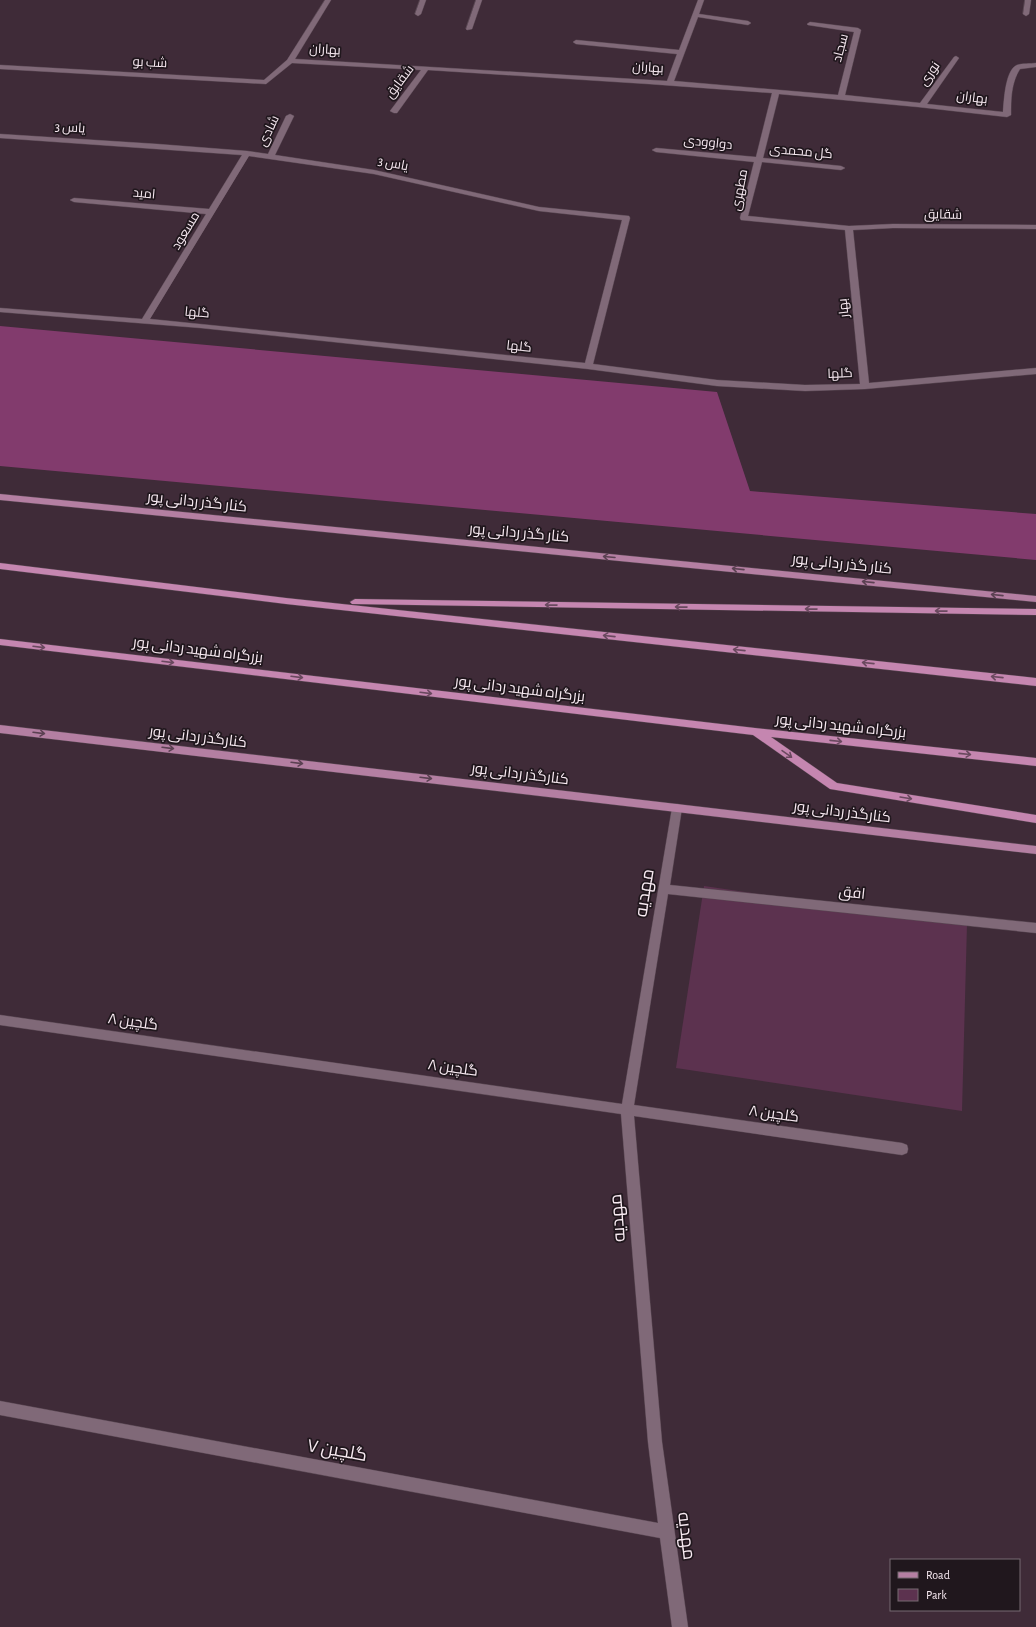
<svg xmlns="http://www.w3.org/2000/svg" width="1036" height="1627" font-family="'Alegreya Sans',Cairo,sans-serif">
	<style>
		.green { fill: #5c324f }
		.forest { fill: #823b6d }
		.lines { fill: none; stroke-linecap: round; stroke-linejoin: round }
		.minor-casing { stroke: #584752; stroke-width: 1 }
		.primary-casing { stroke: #584752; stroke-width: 1 }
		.trunk-casing { stroke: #584752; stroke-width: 1 }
		.minor { fill: #806978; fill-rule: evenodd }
		.primary { fill: #b47fa2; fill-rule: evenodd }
		.trunk { fill: #c586b0; fill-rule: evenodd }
		.oneway { stroke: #5b4152 }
		.oneway2 { stroke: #6a495f }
		.labels { text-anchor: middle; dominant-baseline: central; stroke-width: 3.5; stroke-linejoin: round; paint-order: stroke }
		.far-street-label { font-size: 13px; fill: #f8eaf2; stroke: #20171d }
		.street-label { font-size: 15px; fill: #f8eaf2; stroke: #20171d }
		.near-street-label { font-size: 18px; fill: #f8eaf2; stroke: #20171d }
	</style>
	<rect width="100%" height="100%" fill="#3f2b38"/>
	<path class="green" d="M704,886L967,924L962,1111L676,1068Z"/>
	<path class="forest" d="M0,326L717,392L750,491L1036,514V560L0,466Z"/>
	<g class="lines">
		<defs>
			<path id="minor" d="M325,0H331L295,59L667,81L677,54L576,44L573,42L576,40L679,50L698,0H704L699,14L748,21L751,23L748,25L698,17L674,81L838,95L854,32L808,25L807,24L810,22L858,28L861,30L845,95L920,103L954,57L956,56L959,58L927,104L1003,112C1004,101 1005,70 1017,65C1022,63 1030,64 1036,63V67L1020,69C1011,83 1011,99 1011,115L1007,117L918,107L779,94L763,158L841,166L845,168L841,170L762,162L748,216L849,226L893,224L1036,225V229L893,228L853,230L869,383L1036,368V374L865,389L805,391L717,386L588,369L201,328L0,312V308L142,319L206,214L74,202L70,200L74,198L209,209L242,155L0,138V134L157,144L247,151L268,154L286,116L290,114L294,116L275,155L374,170L539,207L629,216L630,218L593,364L717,380L805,385L860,384L845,230L741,220L740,218L754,162L656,152L652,150L656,148L756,157L772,93L649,84L428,70L397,113H394L390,111L421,70L292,63L266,84L0,69V65L264,80L287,60ZM249,156L374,174L539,211L622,220L585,363L150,319Z
				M420,0H426L421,14L418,16L415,14Z
				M476,0H482L472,29L467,30L466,29Z
				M1025,0H1031L1029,14L1026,16L1023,14Z
				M677,804L681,805L682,808L670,885L1036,923V933L668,894L634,1105L902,1143L907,1145L908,1149L907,1153L902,1155L634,1116L662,1442L688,1627H672L660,1538L0,1415V1401L658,1523L648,1442L621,1114L0,1025V1015L622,1104L672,808L673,805Z"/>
			<path id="primary" d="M0,494L1036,596V602L0,500Z
				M0,725L1036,846V854L0,733Z"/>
			<path id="trunk" d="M0,563L286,598L1036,678V686L286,604L0,569Z
				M355,599L1036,609V615L352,604L350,602Z
				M0,639L755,728L1036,758V766L771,737L837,783L1036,815V823L830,789L753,735L0,645Z"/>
		</defs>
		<use href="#minor" class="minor-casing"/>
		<use href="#primary" class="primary-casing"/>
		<use href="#trunk" class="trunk-casing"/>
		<use href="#minor" class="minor"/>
		<use href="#primary" class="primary"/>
		<use href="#trunk" class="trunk"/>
	</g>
	<defs><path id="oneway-shaft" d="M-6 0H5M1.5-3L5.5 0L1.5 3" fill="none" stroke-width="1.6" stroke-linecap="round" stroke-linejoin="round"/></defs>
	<g class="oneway">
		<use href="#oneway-shaft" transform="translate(609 557) rotate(-175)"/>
		<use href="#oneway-shaft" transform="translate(738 569) rotate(-174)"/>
		<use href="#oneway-shaft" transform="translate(868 582) rotate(-174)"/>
		<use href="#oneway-shaft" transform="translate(997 595) rotate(-174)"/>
		<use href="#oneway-shaft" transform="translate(39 733) rotate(7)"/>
		<use href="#oneway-shaft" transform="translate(168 748) rotate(7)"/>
		<use href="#oneway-shaft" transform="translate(297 763) rotate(7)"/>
		<use href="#oneway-shaft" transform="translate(426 778) rotate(7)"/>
	</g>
	<g class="oneway2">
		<use href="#oneway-shaft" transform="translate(551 605) rotate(-179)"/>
		<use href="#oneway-shaft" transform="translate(681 607) rotate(-179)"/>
		<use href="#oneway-shaft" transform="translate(811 609) rotate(-179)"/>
		<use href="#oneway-shaft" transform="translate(941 611) rotate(-179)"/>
		<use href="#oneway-shaft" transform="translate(609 636) rotate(-174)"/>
		<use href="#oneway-shaft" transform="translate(39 647) rotate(7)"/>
		<use href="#oneway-shaft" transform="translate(739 650) rotate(-174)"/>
		<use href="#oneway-shaft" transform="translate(168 662) rotate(7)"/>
		<use href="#oneway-shaft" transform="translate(868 663) rotate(-174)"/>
		<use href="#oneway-shaft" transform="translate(297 677) rotate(7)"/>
		<use href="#oneway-shaft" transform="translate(997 677) rotate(-174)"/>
		<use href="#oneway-shaft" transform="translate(426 693) rotate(7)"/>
		<use href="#oneway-shaft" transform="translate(836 741) rotate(6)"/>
		<use href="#oneway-shaft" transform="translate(787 754) rotate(35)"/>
		<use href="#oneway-shaft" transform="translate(965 754) rotate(6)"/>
		<use href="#oneway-shaft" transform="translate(906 798) rotate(9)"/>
	</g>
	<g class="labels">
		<g class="far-street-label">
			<text transform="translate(841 48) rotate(-75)">سجاد</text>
			<text transform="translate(325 50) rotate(3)">بهاران</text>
			<text transform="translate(150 63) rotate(3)">شب بو</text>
			<text transform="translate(648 68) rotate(3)">بهاران</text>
			<text transform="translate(930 74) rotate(-55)">نوری</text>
			<text transform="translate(400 82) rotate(-53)">شقایق</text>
			<text transform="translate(972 98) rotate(7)">بهاران</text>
			<text transform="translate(70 128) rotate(4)">یاس 3</text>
			<text transform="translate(269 131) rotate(-64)">شادی</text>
			<text transform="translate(708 143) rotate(6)">دواوودی</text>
			<text transform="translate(801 152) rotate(5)">گل محمدی</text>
			<text transform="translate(393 164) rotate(11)">یاس 3</text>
			<text transform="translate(740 190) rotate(-79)">مطهری</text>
			<text transform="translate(144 194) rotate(5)">امید</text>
			<text transform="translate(943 215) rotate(1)">شقایق</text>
			<text transform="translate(186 231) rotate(-59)">مسعود</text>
			<text transform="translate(844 308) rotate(-96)">بهار</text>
			<text transform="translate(197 313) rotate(5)">گلها</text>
			<text transform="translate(519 347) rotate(6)">گلها</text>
			<text transform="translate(840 374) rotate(-2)">گلها</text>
		</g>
		<g class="street-label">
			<text transform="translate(197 502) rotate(6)">کنار گذر ردانی پور</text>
			<text transform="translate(519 533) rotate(5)">کنار گذر ردانی پور</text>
			<text transform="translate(842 564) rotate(6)">کنار گذر ردانی پور</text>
			<text transform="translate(198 650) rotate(7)">بزرگراه شهید ردانی پور</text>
			<text transform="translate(520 689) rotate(7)">بزرگراه شهید ردانی پور</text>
			<text transform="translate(841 726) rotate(6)">بزرگراه شهید ردانی پور</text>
			<text transform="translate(198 737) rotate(7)">کنارگذر ردانی پور</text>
			<text transform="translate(520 774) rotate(7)">کنارگذر ردانی پور</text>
			<text transform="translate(842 812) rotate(7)">کنارگذر ردانی پور</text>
			<text transform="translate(852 893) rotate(6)">افق</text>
			<text transform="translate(133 1022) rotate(8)">گلچین ۸</text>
			<text transform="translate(453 1068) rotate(8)">گلچین ۸</text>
			<text transform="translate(774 1114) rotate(8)">گلچین ۸</text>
		</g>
		<g class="near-street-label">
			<text transform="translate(645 893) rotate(-81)">مهدیه</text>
			<text transform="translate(618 1218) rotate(-95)">مهدیه</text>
			<text transform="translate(337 1451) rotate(10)">گلچین ۷</text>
			<text transform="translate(686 1536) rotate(83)">مهدیه</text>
		</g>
	</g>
	<rect x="890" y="1559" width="130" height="52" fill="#20171d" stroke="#766b72"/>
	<rect x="898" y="1572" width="20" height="6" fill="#b47fa2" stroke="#766b72"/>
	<text x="926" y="1579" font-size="12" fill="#f8eaf2">Road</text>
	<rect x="898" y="1589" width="20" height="12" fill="#5c324f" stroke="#766b72"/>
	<text x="926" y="1599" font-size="12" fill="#f8eaf2">Park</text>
</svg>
